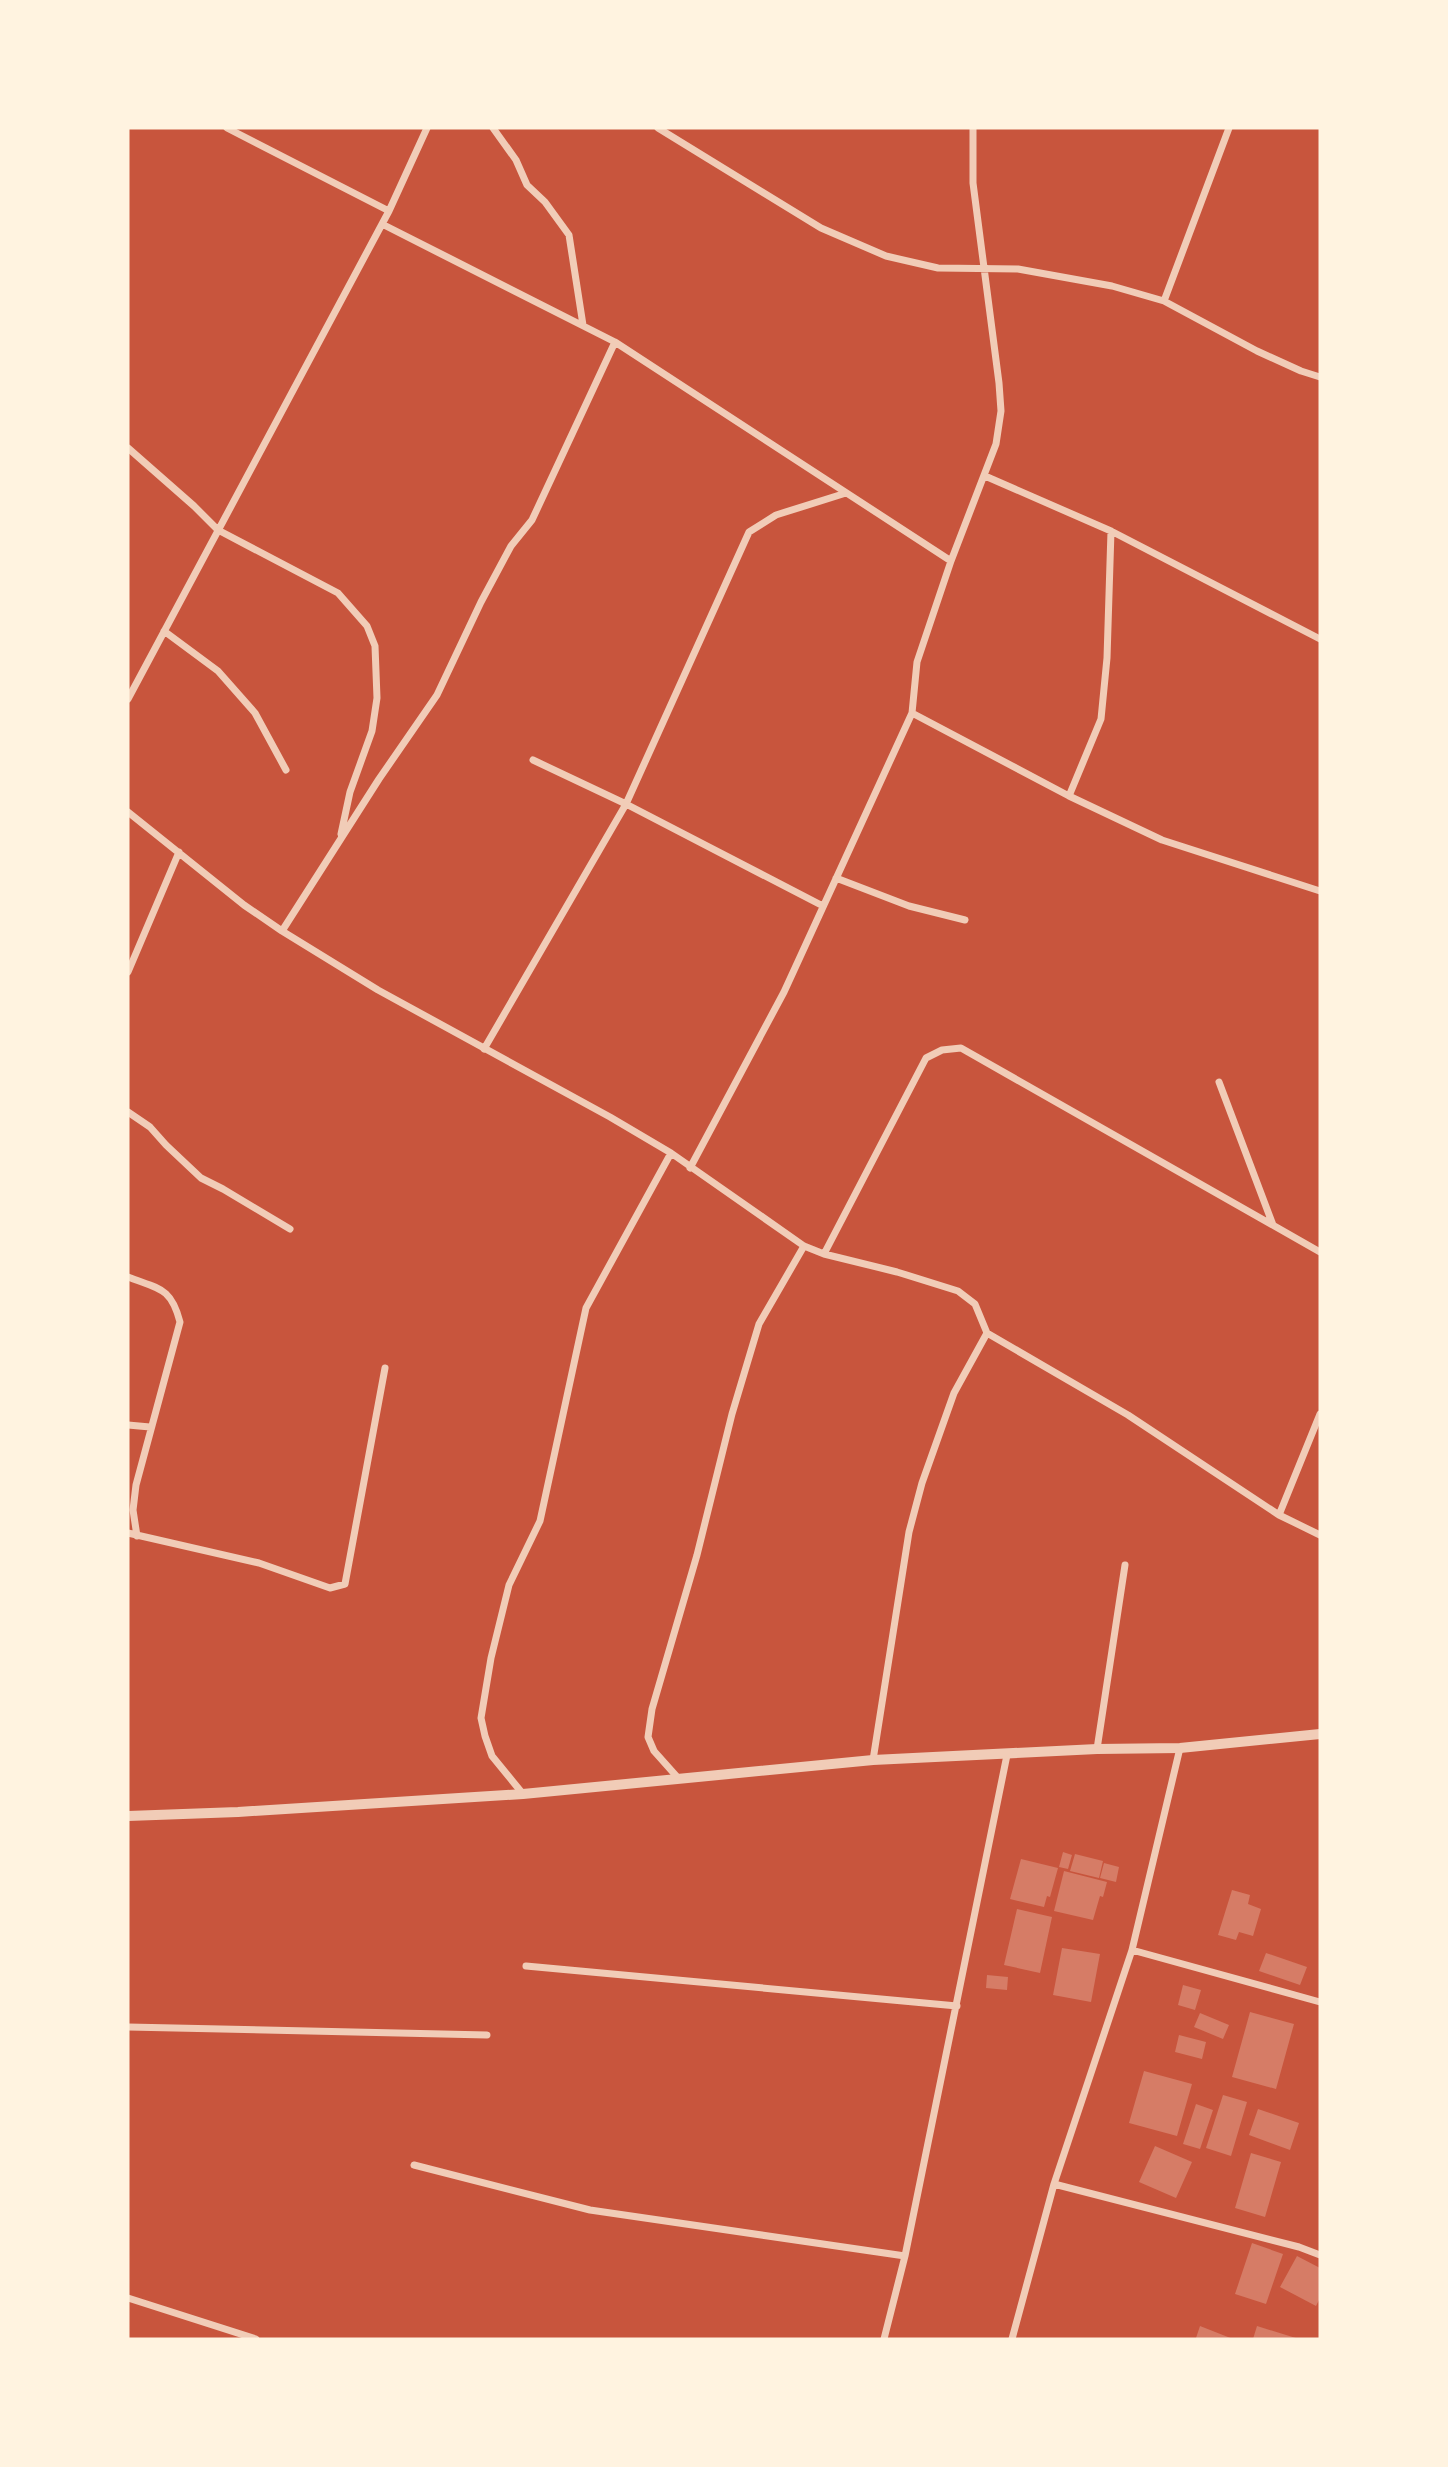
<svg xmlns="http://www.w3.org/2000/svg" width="1448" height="2467" font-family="Quicksand,sans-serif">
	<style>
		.building { fill: #d67c66 }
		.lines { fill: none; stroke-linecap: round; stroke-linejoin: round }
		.minor { stroke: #f1ccb7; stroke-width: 7 }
		.tertiary { stroke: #f1ccb7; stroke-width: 10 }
	</style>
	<rect width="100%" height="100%" fill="#c8553d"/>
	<path class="building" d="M1063,1852L1072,1855L1068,1869L1059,1867Z
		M1075,1854L1103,1861L1099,1878L1070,1871Z
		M1021,1859L1058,1868L1050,1897L1047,1896L1044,1907L1010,1899Z
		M1104,1863L1119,1867L1116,1882L1100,1878Z
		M1064,1871L1107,1882L1103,1897L1100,1896L1093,1920L1054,1911Z
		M1232,1890L1250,1895L1248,1904L1261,1909L1253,1936L1239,1932L1236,1940L1218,1935Z
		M1017,1909L1052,1917L1040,1973L1004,1965Z
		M1062,1948L1100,1954L1091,2002L1053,1995Z
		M1266,1953L1307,1967L1300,1985L1259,1971Z
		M987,1975L1008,1977L1007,1990L986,1988Z
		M1183,1985L1201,1990L1195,2010L1178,2005Z
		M1250,2012L1294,2024L1276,2089L1232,2077Z
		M1200,2013L1229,2025L1223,2039L1194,2027Z
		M1179,2035L1206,2042L1202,2059L1175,2052Z
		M1144,2071L1192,2084L1177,2136L1129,2123Z
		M1223,2095L1247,2102L1231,2156L1206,2148Z
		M1196,2104L1213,2110L1200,2149L1183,2144Z
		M1258,2109L1299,2123L1290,2150L1249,2135Z
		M1155,2146L1192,2162L1176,2198L1139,2182Z
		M1251,2153L1281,2162L1265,2217L1235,2208Z
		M1252,2243L1283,2254L1266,2304L1235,2294Z
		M1297,2256L1320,2268V2298L1316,2306L1280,2287Z
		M1200,2326L1233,2339L1196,2338Z
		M1257,2326L1299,2339H1253Z"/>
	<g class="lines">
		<path class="minor" d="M227,128L389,211
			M493,128L516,160L527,185L545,202L569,235L583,325
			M658,128L821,228L886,256L938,268L1018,269L1112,286L1164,301L1257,351L1301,371L1320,377
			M382,224L615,342L951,561
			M1164,301L1229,128
			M128,448L194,506L218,530L338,593L367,626L375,646L377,698L372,731L350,792L341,834
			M985,476L1111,531L1320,639
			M164,631L218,671L255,713L286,770
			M128,699L389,211L427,128
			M912,713L1069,796L1162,840L1320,891
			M533,760L626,804L823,906
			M1069,796L1101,719L1107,658L1111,531
			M128,812L244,905L282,931L378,990L610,1117L671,1153L804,1246L824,1254L897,1272L958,1291L975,1304L987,1333L1128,1415L1279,1515L1320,1535
			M836,878L909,906L965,920
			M282,931L379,779L437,695L481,602L511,546L532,520L615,342
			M128,972L179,852
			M484,1049L626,804L749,532L776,515L846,493
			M1219,1082L1273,1225
			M128,1112L150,1127L166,1145L201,1178L223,1189L290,1229
			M690,1168L784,992L912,713L917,662L951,561L996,444L1001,411L999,383L973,183V128
			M824,1254L926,1058L942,1050L961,1048L1320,1252
			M128,1277C159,1289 171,1287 180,1322L136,1485L133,1510L137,1536
			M128,1425L150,1427
			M1279,1515L1320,1414
			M128,1533L259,1563L330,1588L345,1584L385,1368
			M1097,1749L1125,1565
			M873,1760L909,1532L922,1483L954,1393L987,1333
			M679,1779L654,1751L648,1737L652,1709L697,1555L732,1414L759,1324L804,1246
			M523,1794L492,1756L485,1736L481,1718L491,1658L509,1585L540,1521L586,1308L671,1153
			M1132,1950L1320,2002
			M526,1966L957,2006
			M128,2027L487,2035
			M414,2165L590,2210L905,2256
			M1054,2184L1299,2247L1320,2255
			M128,2298L256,2339
			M884,2339L905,2256L1007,1755
			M1012,2339L1054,2184L1132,1950L1180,1748"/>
		<path class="tertiary" d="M128,1816L238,1812L523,1794L873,1760L1097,1749L1180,1748L1320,1734"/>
	</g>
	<rect width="1448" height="2467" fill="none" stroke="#fff3e0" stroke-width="259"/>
</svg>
